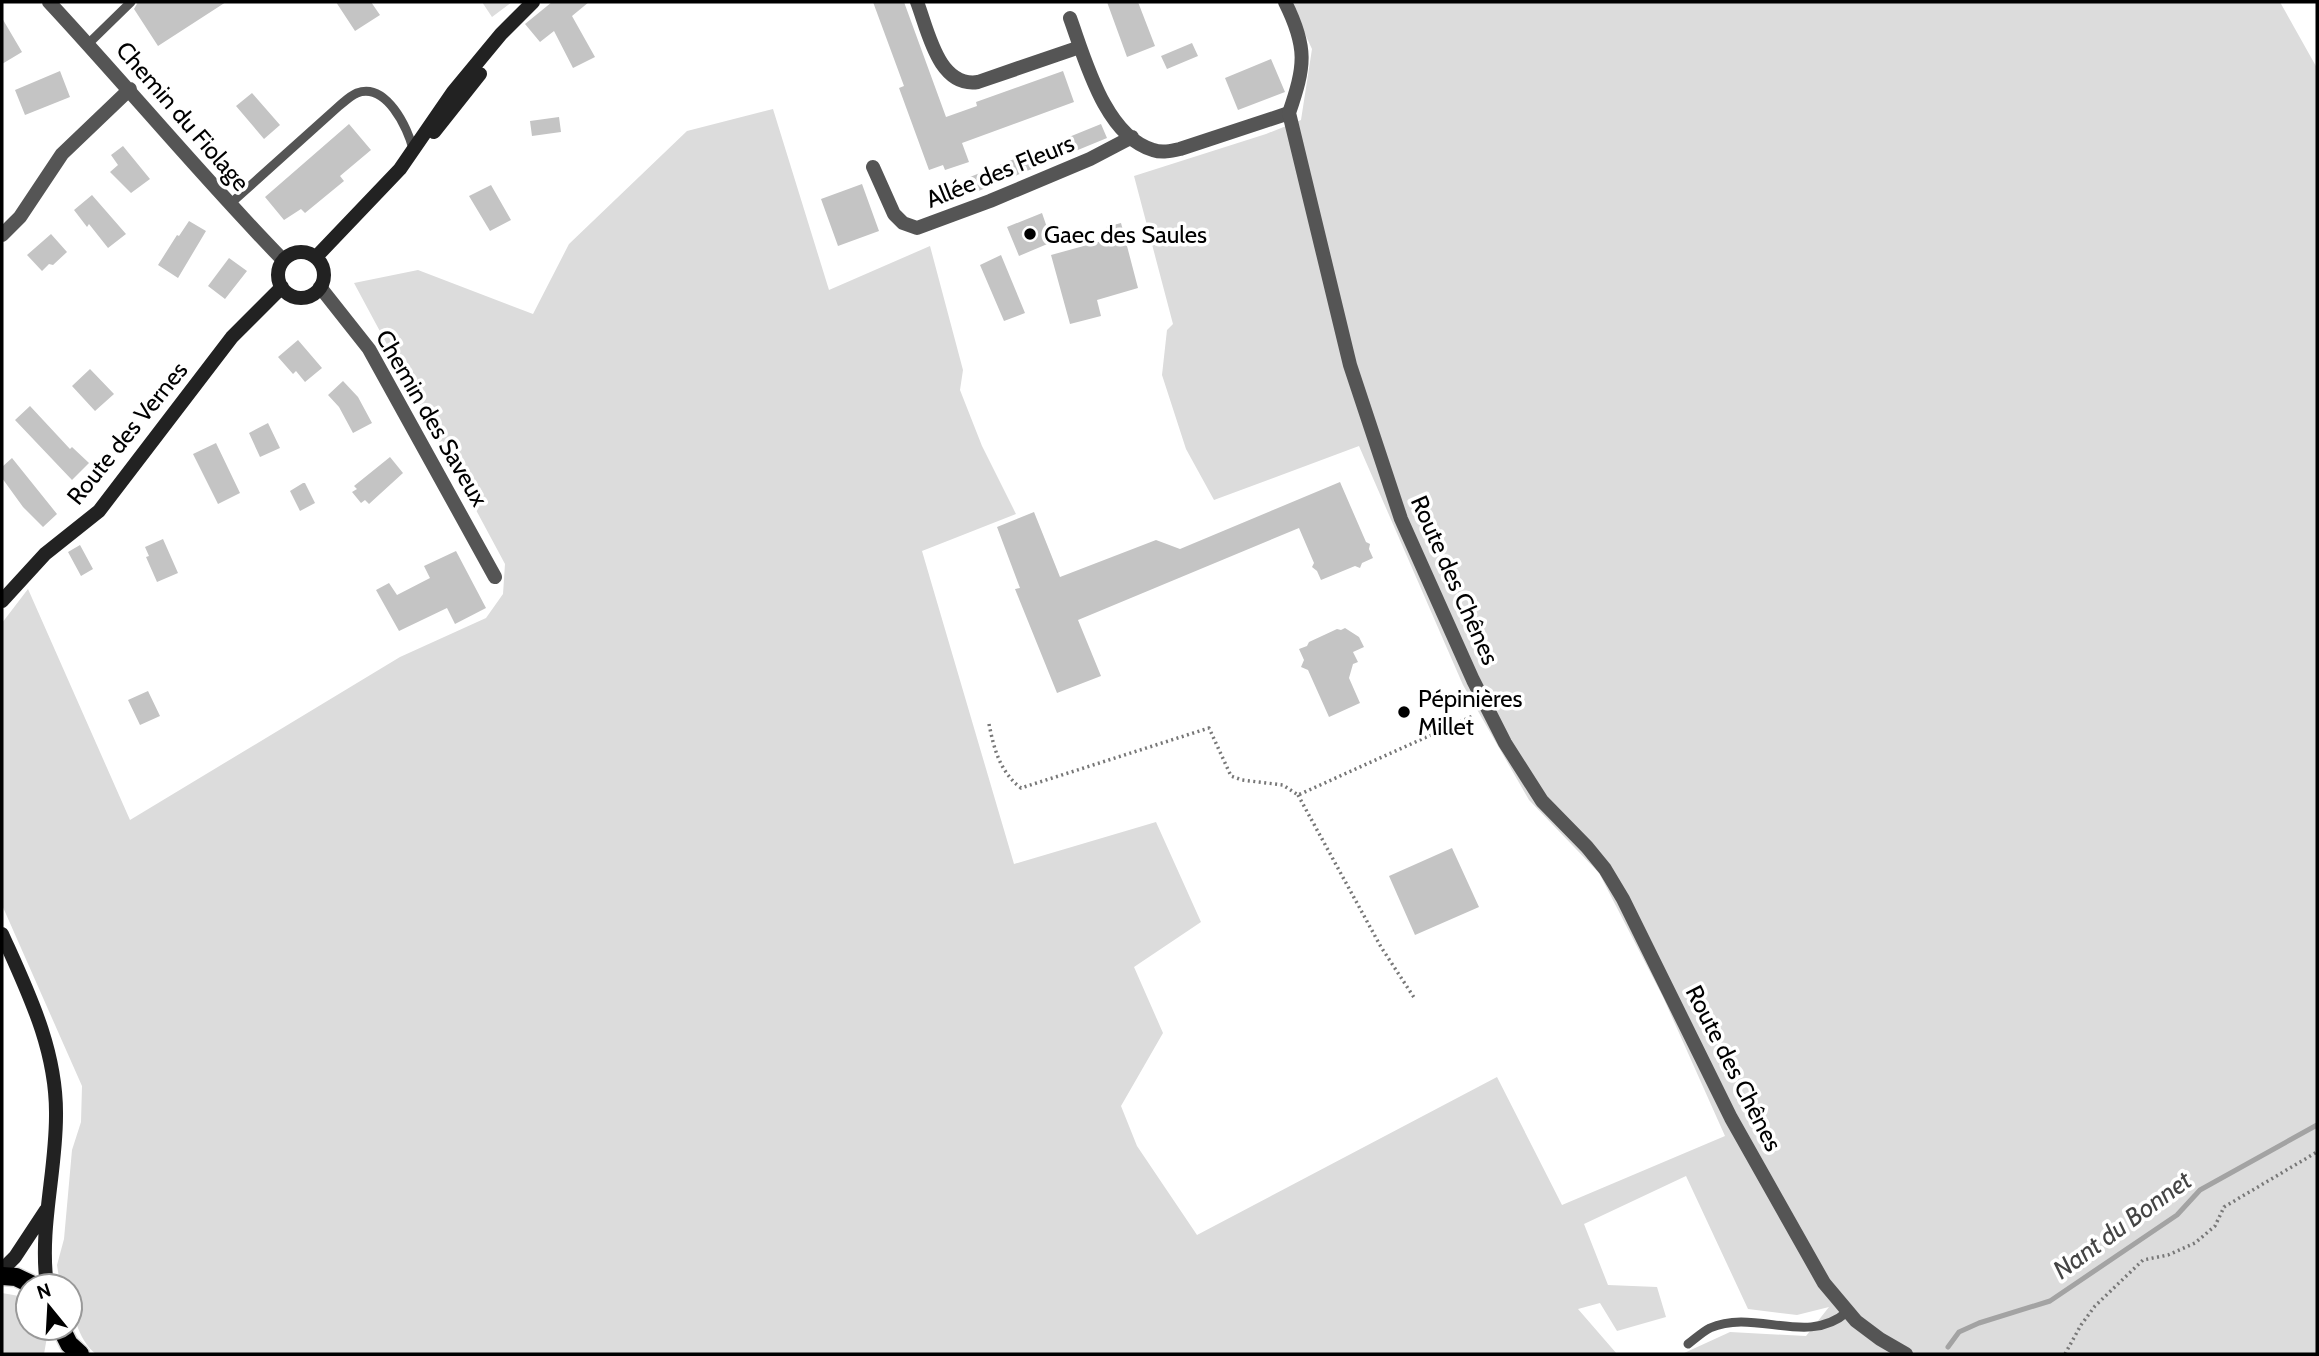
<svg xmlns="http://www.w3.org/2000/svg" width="2319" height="1356" font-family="Cabin,sans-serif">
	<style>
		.green { fill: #dcdcdc }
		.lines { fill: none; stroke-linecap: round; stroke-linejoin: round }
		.stream { stroke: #a3a3a3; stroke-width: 5 }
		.building { fill: #c4c4c4 }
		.primary-casing { stroke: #dbdbdb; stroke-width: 21 }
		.path { stroke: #777; stroke-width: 3.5; stroke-dasharray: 2 3.5; stroke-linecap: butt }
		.service { stroke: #555; stroke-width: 9 }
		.minor { stroke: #555; stroke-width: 14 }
		.tertiary { stroke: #555; stroke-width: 14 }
		.secondary { stroke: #222; stroke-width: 14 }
		.primary { stroke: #000; stroke-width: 18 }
		.poi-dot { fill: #000; stroke: #fff; stroke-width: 2.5 }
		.labels { text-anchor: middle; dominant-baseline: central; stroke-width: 7; stroke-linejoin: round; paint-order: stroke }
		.street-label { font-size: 24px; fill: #000; stroke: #fff }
		.poi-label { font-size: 24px; fill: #000; stroke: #fff; text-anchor: start }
		.water-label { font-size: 26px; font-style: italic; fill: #444; stroke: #fff }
	</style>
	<rect width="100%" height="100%" fill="#fff"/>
	<path class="green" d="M482,2H512L492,17Z
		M1290,2H2280L2317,68V1354H1682L1730,1332L1806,1336L1829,1307L1797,1315L1748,1309L1686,1176L1584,1224L1608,1285L1657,1287L1666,1317L1617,1331L1600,1303L1578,1309L1617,1354H96C78,1341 70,1307 70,1286L60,1284L57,1265L64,1239L72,1150L81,1122L82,1086L2,905V623L28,589L130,820L400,657L486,618L503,594L505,564L354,283L418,270L533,314L569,244L687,131L773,109L829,290L930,246L963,370L960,390L982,446L1016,514L922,551L1014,864L1156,822L1201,922L1134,967L1163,1033L1121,1106L1137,1146L1197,1235L1497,1077L1562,1205L1725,1136L1663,997L1599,873L1529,800L1463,685L1359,446L1214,500L1186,449L1162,375L1167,330L1173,324L1134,176L1266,134L1301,120L1312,49Z
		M2,1293L19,1296L28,1302V1328H45L47,1337L44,1354H2Z"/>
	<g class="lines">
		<path class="stream" d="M1948,1347L1959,1332L1979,1323L2050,1301L2177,1215L2200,1190L2317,1125"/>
	</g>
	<path class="building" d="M138,2H226L158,46L134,9Z
		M336,2H371L380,15L355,31Z
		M552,2H589L572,16L595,57L573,68L554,31L540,42L525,24Z
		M873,2H904L946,117L977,106L976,102L1063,71L1074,102L962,143L969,162L945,170L943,165L929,170L899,88L904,86Z
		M1107,2H1138L1155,46L1127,57Z
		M2,18L22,52L2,64Z
		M1192,43L1198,56L1167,69L1161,56Z
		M1271,59L1285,92L1238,110L1225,78Z
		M60,71L70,97L25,115L15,90Z
		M252,93L280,125L264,139L236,106Z
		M559,117L561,132L532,136L530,121Z
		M349,124L371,150L340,176L344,181L316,204L305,213L301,209L284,220L265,197Z
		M1101,124L1107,138L976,192L970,177Z
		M123,146L150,179L131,193L110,172L118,165L111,155Z
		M862,184L879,231L838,246L821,199Z
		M491,185L511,220L490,231L469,196Z
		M92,195L126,234L108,248L89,224L87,227L74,210Z
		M1042,213L1052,242L1019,256L1007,227Z
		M189,221L206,231L178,278L158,265L177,235L179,236Z
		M1121,223L1138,288L1097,300L1101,316L1070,324L1051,255L1109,239L1106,227Z
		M51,234L67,252L53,265L49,264L42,271L27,255Z
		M1001,255L1025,313L1004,321L980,265Z
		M229,258L247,271L225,299L208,286Z
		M298,340L322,368L305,382L296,371L293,374L278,357Z
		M90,369L114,394L95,411L72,386Z
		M343,381L358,397L372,423L353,433L339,407L328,395Z
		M30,406L70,449L72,447L89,463L72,480L15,420Z
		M268,423L280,448L260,457L249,433Z
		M216,443L240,493L218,504L193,454Z
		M390,457L403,473L369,504L365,500L361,503L352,492L357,489L354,486Z
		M12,458L57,514L43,527L23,507L2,478V467Z
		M1340,482L1366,542L1370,544L1369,549L1373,558L1362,563L1360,568L1355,566L1321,580L1317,571L1312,567L1314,563L1299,528L1078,620L1101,676L1057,693L1015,589L1020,588L997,527L1034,512L1060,577L1156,540L1180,549Z
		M303,483H305L315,503L300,511L290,491Z
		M163,539L178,573L157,582L146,557L149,556L145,547Z
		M80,545L93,569L81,576L68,552Z
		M456,551L486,608L455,624L447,608L399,631L376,590L389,583L397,595L430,578L424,566Z
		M1345,628L1359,637L1364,647L1353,652L1358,662L1353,664L1349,678L1360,703L1329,717L1308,670L1301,667L1304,660L1299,649L1307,646L1309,642L1337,629L1341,630Z
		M148,691L160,716L140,725L128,700Z
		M1452,848L1479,907L1415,935L1389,876Z"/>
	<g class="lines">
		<defs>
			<path id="primary" d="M2,1276L16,1277L35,1286
				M62,1330L69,1344L80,1354"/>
		</defs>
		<use href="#primary" class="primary-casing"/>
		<path class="path" d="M989,724C994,749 1000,772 1021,788L1209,728L1231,776L1242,780L1283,785L1298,795L1473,716
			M1298,795L1381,947L1415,999
			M2065,1354L2081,1325L2095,1306L2143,1260L2168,1255L2195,1243L2215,1226L2224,1207L2317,1152"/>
		<path class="service" d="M88,44L131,2
			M230,204L339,106C344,102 350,96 357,93C386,82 408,128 413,149
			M1688,1344C1695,1339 1702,1332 1710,1328C1755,1308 1807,1347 1847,1312"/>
		<path class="minor" d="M49,2C128,87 202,177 283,260
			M917,2C928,30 938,88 978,82L1080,47
			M1070,18C1085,59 1105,136 1153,150C1162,153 1171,151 1180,149L1289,113
			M873,167L894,214L903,223L917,228L990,201L1090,159L1132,137
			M2,235L20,217L62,154L130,89
			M320,287L369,349L495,577"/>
		<path class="tertiary" d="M1285,2C1308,48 1305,66 1289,113L1350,365L1401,519L1473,680L1505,743L1542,801L1587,847L1605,869L1623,899L1731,1118L1824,1283L1856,1321L1880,1339L1906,1354"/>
		<path class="secondary" d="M434,132L480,74
			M278 275a23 23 0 1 1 46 0a23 23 0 1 1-46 0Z
			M316,257L400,169L453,92L501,34L533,2
			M2,601L45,554L99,511L232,337L282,287
			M2,934C28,992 57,1050 56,1116C56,1173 39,1229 47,1286
			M2,1270L15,1257L46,1210"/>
		<use href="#primary" class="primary"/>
	</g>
	<g class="poi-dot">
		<circle cx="1030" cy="234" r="7"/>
		<circle cx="1404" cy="712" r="7"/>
	</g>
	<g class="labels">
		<g class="street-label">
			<text transform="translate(183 116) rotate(49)">Chemin du Fiolage</text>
			<text transform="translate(1000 171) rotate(-22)">Allée des Fleurs</text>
			<text transform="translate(432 418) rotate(60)">Chemin des Saveux</text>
			<text transform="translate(127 433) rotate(-51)">Route des Vernes</text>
			<text transform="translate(1455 580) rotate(66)">Route des Chênes</text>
			<text transform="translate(1734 1068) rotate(63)">Route des Chênes</text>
		</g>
		<g class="poi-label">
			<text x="1044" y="234">Gaec des Saules</text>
			<text x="1418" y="698">Pépinières<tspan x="1418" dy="28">Millet</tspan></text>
		</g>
		<g class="water-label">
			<text transform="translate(2122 1225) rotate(-36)">Nant du Bonnet</text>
		</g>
	</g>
	<rect width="2319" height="1356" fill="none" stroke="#000000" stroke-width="7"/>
	<g transform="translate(49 1307) rotate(342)"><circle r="33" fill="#ffffff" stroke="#999999" stroke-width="2"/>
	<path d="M0-5L12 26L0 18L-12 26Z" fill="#000000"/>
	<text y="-10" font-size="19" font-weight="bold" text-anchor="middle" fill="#000000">N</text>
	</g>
</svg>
